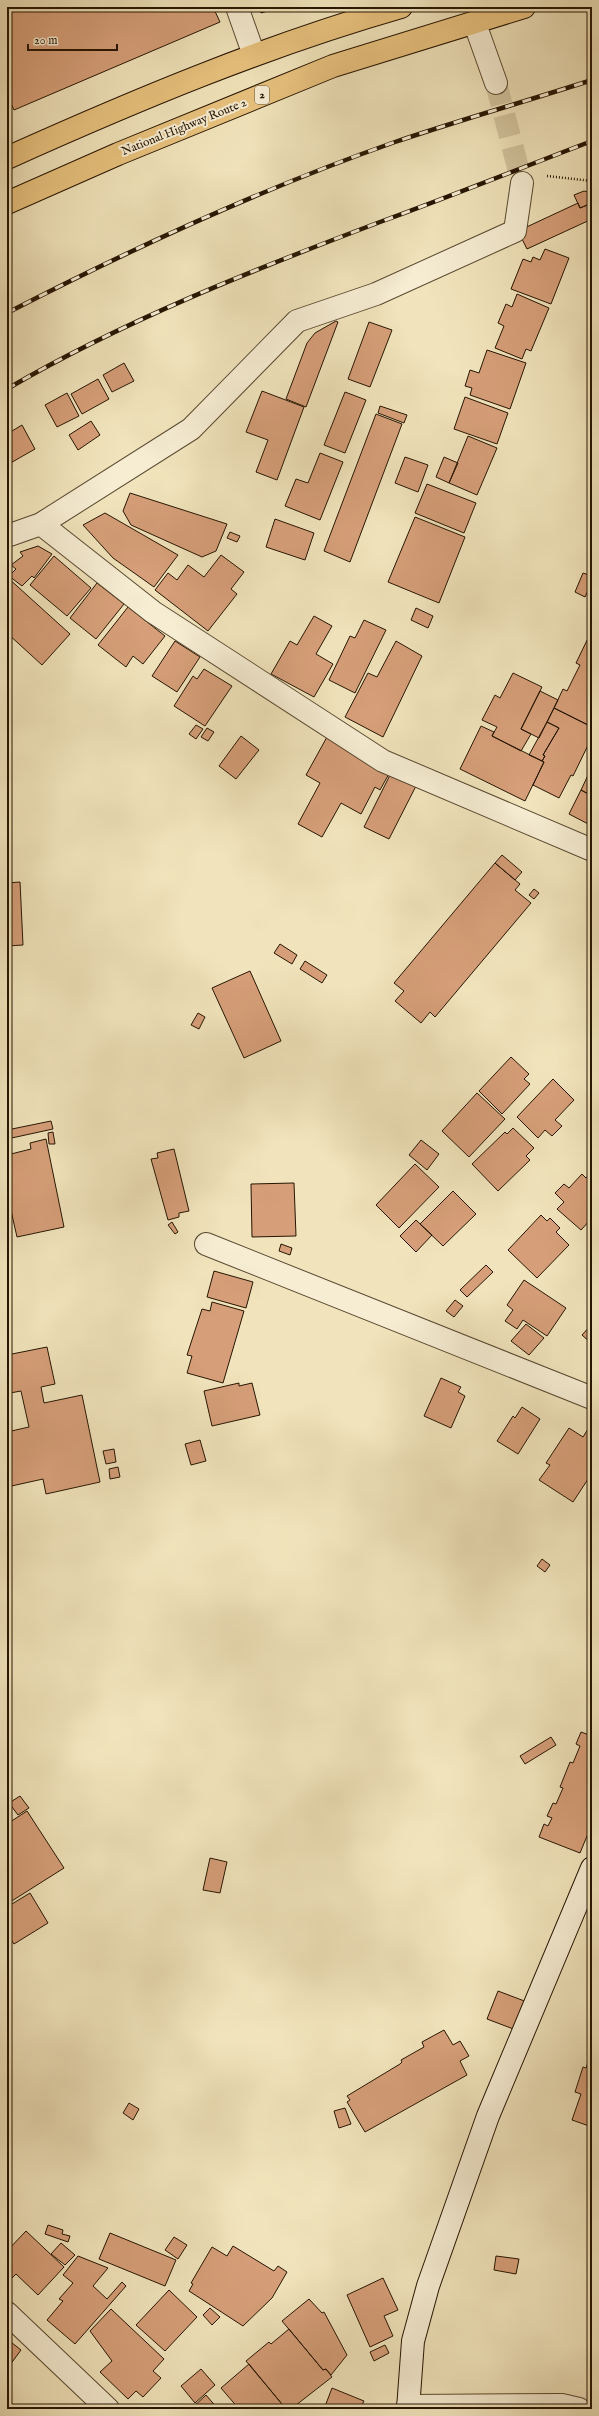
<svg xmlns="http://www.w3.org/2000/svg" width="599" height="2416" font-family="'IM FELL English',serif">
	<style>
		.building { fill: #d69f79; stroke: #261502 }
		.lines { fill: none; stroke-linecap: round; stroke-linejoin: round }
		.street-tunnel { stroke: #d3c5a0; stroke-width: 22; stroke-dasharray: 22 11; stroke-linecap: butt }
		.street-casing { stroke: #594930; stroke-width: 24 }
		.secondary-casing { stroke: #261502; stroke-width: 24 }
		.highway-casing { stroke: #261502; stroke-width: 24 }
		.path { stroke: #261502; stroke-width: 2.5; stroke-dasharray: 1 2; stroke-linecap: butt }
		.street { stroke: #f6edd3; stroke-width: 22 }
		.secondary { stroke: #f6edd3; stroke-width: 22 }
		.highway { stroke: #e8c27e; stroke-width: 22 }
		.rail-casing { stroke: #261502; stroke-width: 4.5 }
		.rail { stroke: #f6edd3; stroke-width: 3; stroke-dasharray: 9; stroke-linecap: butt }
		.labels { text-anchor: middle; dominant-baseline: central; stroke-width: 4; stroke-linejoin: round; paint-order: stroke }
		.shield { fill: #f6edd3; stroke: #645641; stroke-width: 1 }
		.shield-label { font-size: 11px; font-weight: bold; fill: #261502 }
		.street-label { font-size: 12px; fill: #261502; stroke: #f6edd3 }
	</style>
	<rect width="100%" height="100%" fill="#f1e4bc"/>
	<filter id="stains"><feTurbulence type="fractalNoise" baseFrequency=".005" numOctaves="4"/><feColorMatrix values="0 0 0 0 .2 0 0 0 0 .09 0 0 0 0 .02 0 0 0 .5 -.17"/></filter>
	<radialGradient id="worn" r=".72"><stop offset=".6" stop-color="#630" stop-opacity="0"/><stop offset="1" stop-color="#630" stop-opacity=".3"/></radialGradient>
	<path class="building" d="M7,7H213L220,22L14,110L7,95Z
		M259,7H281L261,13Z
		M584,191L592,193V203L580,208L574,195Z
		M578,203L580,208L592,203V219L527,249L518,231Z
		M545,249L569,258L551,304L511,289L523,259L531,262L533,257L540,260Z
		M517,294L549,308L531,351L526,349L522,359L495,348L504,326L498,323L506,304L512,307Z
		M336,321L338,322L306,407L286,399L307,343L315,333Z
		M369,322L392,330L370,387L348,379Z
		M487,350L526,363L510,409L470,395L472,388L465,386L470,370L479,373Z
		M124,363L134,381L112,392L103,375Z
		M98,379L109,399L82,414L71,394Z
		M262,391L304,407L277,480L256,472L268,440L246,432Z
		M345,392L366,400L345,453L324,445Z
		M67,393L79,416L57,427L45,405Z
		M465,397L508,413L497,444L454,429Z
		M380,406L407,415L404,423L378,413Z
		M376,414L402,424L350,562L324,551Z
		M91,421L100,435L78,450L69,435Z
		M22,425L35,449L7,465V434Z
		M468,436L497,448L477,495L449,483Z
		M320,453L343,462L320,520L285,506L296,479L308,483Z
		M405,457L428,465L418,492L395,483Z
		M444,457L458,463L449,483L436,477Z
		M427,484L476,503L464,533L415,513Z
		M130,493L227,524L216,551L202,557L131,525L123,511Z
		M105,513L178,555L154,587L113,558L83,525Z
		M415,517L465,537L439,603L388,582Z
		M275,519L314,533L305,560L266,547Z
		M230,532L240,536L237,542L227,538Z
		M38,546L52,554L34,578L32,576L22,586L9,576L16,569L11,565L23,556L20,552Z
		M221,555L244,572L231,589L237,594L208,631L155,590L168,573L177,580L188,565L204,577Z
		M54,556L91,588L67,616L30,585Z
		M583,573L592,576V582L585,597L575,592Z
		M7,577L70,634L42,665L7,633V601L12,596L7,592Z
		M97,583L124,604L96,639L70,618Z
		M128,607L165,636L143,664L133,656L126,667L98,645Z
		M416,608L433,616L428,628L411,620Z
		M314,616L332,626L316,654L333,664L314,697L271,674L290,641L297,645Z
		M364,620L386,630L355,693L329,680L350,636L355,638Z
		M592,630V727L554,708L563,689L567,691L580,665L576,663Z
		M175,641L200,657L177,692L152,676Z
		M396,641L422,656L383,737L345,717L368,673L377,677Z
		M204,669L232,686L205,726L174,706L193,676L197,679Z
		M513,673L542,687L521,729L531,734L521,751L492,736L497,727L482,720L495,695L500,698Z
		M540,691L558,700L539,738L521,729Z
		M554,708L592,727V737L573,776L571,775L559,798L533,785L544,762L542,761L545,756L543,755L559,728L547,722Z
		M547,722L559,728L543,755L545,756L542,761L529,755Z
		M196,725L203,729L196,739L189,734Z
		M481,726L494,732L492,736L544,762L525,801L460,769Z
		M207,728L214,732L208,741L201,737Z
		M241,736L259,750L236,779L219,766Z
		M327,737L390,772L380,790L375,787L361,814L341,803L322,837L298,824L320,783L306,775Z
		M590,771L592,772V796L581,790Z
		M391,773L416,786L389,839L364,827Z
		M581,790L592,796V826L569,814Z
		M502,855L522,872L515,880L495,863Z
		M495,863L520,884L515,890L531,903L435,1017L430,1012L421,1023L395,1001L404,991L394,983Z
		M20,882L23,945L7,946V883Z
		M534,889L539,893L534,899L529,895Z
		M280,944L297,955L292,964L274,953Z
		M305,961L327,975L322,983L300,969Z
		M250,971L281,1041L244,1058L212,988Z
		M198,1013L205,1017L199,1029L191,1025Z
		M511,1057L529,1074L524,1079L530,1084L502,1114L479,1091Z
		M553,1079L574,1100L555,1120L562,1126L552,1136L545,1130L538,1138L517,1117Z
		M477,1093L505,1119L469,1157L442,1131Z
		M51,1121L53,1129L7,1139V1130Z
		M513,1128L534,1148L526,1156L530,1160L498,1191L472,1164L505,1132L507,1134Z
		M53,1132L55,1144H49L48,1133Z
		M46,1139L64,1227L17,1237L7,1193V1155L31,1149L30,1143Z
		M421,1140L439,1154L427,1170L409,1155Z
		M174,1149L189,1211L179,1213V1217L168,1220L151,1159L158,1158L157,1153Z
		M415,1164L439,1187L399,1228L376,1205Z
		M592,1171V1218L581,1230L557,1209L564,1202L555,1193L564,1184L569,1188L582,1174L586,1178Z
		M294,1183L296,1236L252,1237L251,1184Z
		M453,1191L476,1214L443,1246L420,1224Z
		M541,1215L547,1221L550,1218L560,1228L556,1232L569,1245L537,1278L508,1250Z
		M416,1220L432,1235L416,1252L400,1236Z
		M172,1222L178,1232L175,1234L168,1225Z
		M281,1244L292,1248L290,1255L279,1251Z
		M486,1265L493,1272L467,1297L460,1290Z
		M214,1271L253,1282L246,1308L207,1297Z
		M524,1280L566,1308L547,1336L523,1320L517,1329L505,1321L513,1310L507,1305Z
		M455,1300L463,1306L454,1317L446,1311Z
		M212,1302L244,1311L223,1383L187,1373L192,1356L187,1355L202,1309L210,1311Z
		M526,1324L544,1338L529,1355L511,1341Z
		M592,1324V1344L582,1335Z
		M47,1347L55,1384L41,1387L44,1403L82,1395L100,1482L46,1494L43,1479L7,1487V1432L29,1427L21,1391L10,1393L7,1378V1355Z
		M441,1378L461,1387L458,1392L465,1396L451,1428L424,1416Z
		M239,1383V1386L252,1383L260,1415L212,1426L204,1391Z
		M522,1407L540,1419L518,1454L497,1441L513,1416L515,1418Z
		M569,1428L583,1437L588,1429L592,1432V1473L573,1502L539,1480L550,1465L546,1463Z
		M200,1440L206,1461L191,1465L185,1444Z
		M114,1449L116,1462L106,1464L103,1451Z
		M118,1467L120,1477L110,1479L109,1469Z
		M542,1559L550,1565L545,1572L537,1566Z
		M581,1732L592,1736V1824L580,1853L539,1837L544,1824L548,1826L552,1818L547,1816L553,1803L556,1804L563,1788L560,1787L570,1762L573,1763L580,1746L576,1744Z
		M551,1737L556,1745L525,1764L520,1756Z
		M20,1796L29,1808L18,1815L9,1803Z
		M27,1811L64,1868L7,1904V1824Z
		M210,1858L227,1862L220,1893L203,1890Z
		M30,1893L48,1923L14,1944L7,1934V1907Z
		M498,1991L527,2002L516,2030L487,2019Z
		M444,2030L453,2045L460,2041L469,2056L460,2061L467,2075L365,2132L347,2102L350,2100L347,2096L400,2064L402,2062L401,2060L424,2047L422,2042Z
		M592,2051V2127L572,2120L581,2094L575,2092L583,2067L586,2068Z
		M129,2103L139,2109L133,2120L123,2113Z
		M345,2108L351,2124L339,2128L334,2111Z
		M48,2225L63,2230L62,2234L70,2236L68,2242L45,2234Z
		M26,2231L64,2267L38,2295L16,2274L9,2281L7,2279V2251Z
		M110,2233L176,2260L165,2286L99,2259Z
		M174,2237L187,2245L178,2259L165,2250Z
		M61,2243L75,2255L65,2265L51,2254Z
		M233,2246L274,2271L278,2266L287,2272L272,2298L243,2326L189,2291L193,2284L191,2283L212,2247L227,2256Z
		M78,2256L108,2268L93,2286L107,2299L122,2282L126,2286L75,2344L47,2320L63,2301L59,2299L73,2283L63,2275Z
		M496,2256L519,2259L516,2274L494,2270Z
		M383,2278L398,2310L384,2316L393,2336L370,2347L347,2295Z
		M169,2290L197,2317L165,2351L136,2325Z
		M309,2299L322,2313L324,2312L347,2355L331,2375L326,2369L323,2370L282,2321Z
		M210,2308L220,2317L212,2325L203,2315Z
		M111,2309L164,2359L153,2371L161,2378L143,2397L136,2391L128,2399L100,2372L112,2361L90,2331Z
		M289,2329L323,2370L326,2369L332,2377L291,2409H286L246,2361L269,2342L271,2344Z
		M7,2339L21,2350L7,2369Z
		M385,2345L389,2353L374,2361L370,2352Z
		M249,2364L286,2409H239L221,2388Z
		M201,2369L215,2385L195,2403L181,2386Z
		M332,2388L364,2401L360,2409H324Z
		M206,2395L218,2409H191Z"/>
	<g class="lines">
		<path class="street-tunnel" d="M496,83L522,183"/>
		<defs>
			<path id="street" d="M237,7L254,55
				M475,24L496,83
				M41,524L191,429L297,321L376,294L515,231L522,183
				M7,536L41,524L153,612L383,761L592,850
				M206,1244L592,1398
				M7,2313L108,2409
				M408,2406L562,2405L579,2409"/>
			<path id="secondary" d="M408,2409L413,2341L428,2286L488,2116L592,1868"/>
			<path id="highway" d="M7,158C136,100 265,46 401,7
				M7,203L118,154L333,66L524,7"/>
		</defs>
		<use href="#street" class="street-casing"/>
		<use href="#secondary" class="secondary-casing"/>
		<use href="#highway" class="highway-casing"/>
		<path class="path" d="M547,176L592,181"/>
		<use href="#street" class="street"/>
		<use href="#secondary" class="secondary"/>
		<use href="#highway" class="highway"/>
		<defs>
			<path id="rail" d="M7,313C133,248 261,189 395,142C460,120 527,101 592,80
				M7,389C125,320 253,270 380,222C451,196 521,168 592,141"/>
		</defs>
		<use href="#rail" class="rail-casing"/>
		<use href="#rail" class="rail"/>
	</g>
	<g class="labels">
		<rect class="shield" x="255" y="86" width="14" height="18" rx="3"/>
		<g class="shield-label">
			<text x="262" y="95">2</text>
		</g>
		<g class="street-label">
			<text transform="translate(184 127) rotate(-22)">National Highway Route 2</text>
		</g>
	</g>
	<rect width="599" height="2416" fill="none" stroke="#f1e4bc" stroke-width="24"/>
	<rect x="8" y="8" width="583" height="2400" fill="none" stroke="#261502" stroke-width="2"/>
	<rect x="12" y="12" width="575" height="2392" fill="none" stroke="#261502"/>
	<path d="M28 44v6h89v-6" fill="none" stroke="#261502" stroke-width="2"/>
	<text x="34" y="44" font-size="12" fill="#261502" stroke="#f6edd3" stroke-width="3" paint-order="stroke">20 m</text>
	<rect width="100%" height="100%" filter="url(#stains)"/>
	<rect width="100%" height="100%" fill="url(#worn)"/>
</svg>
